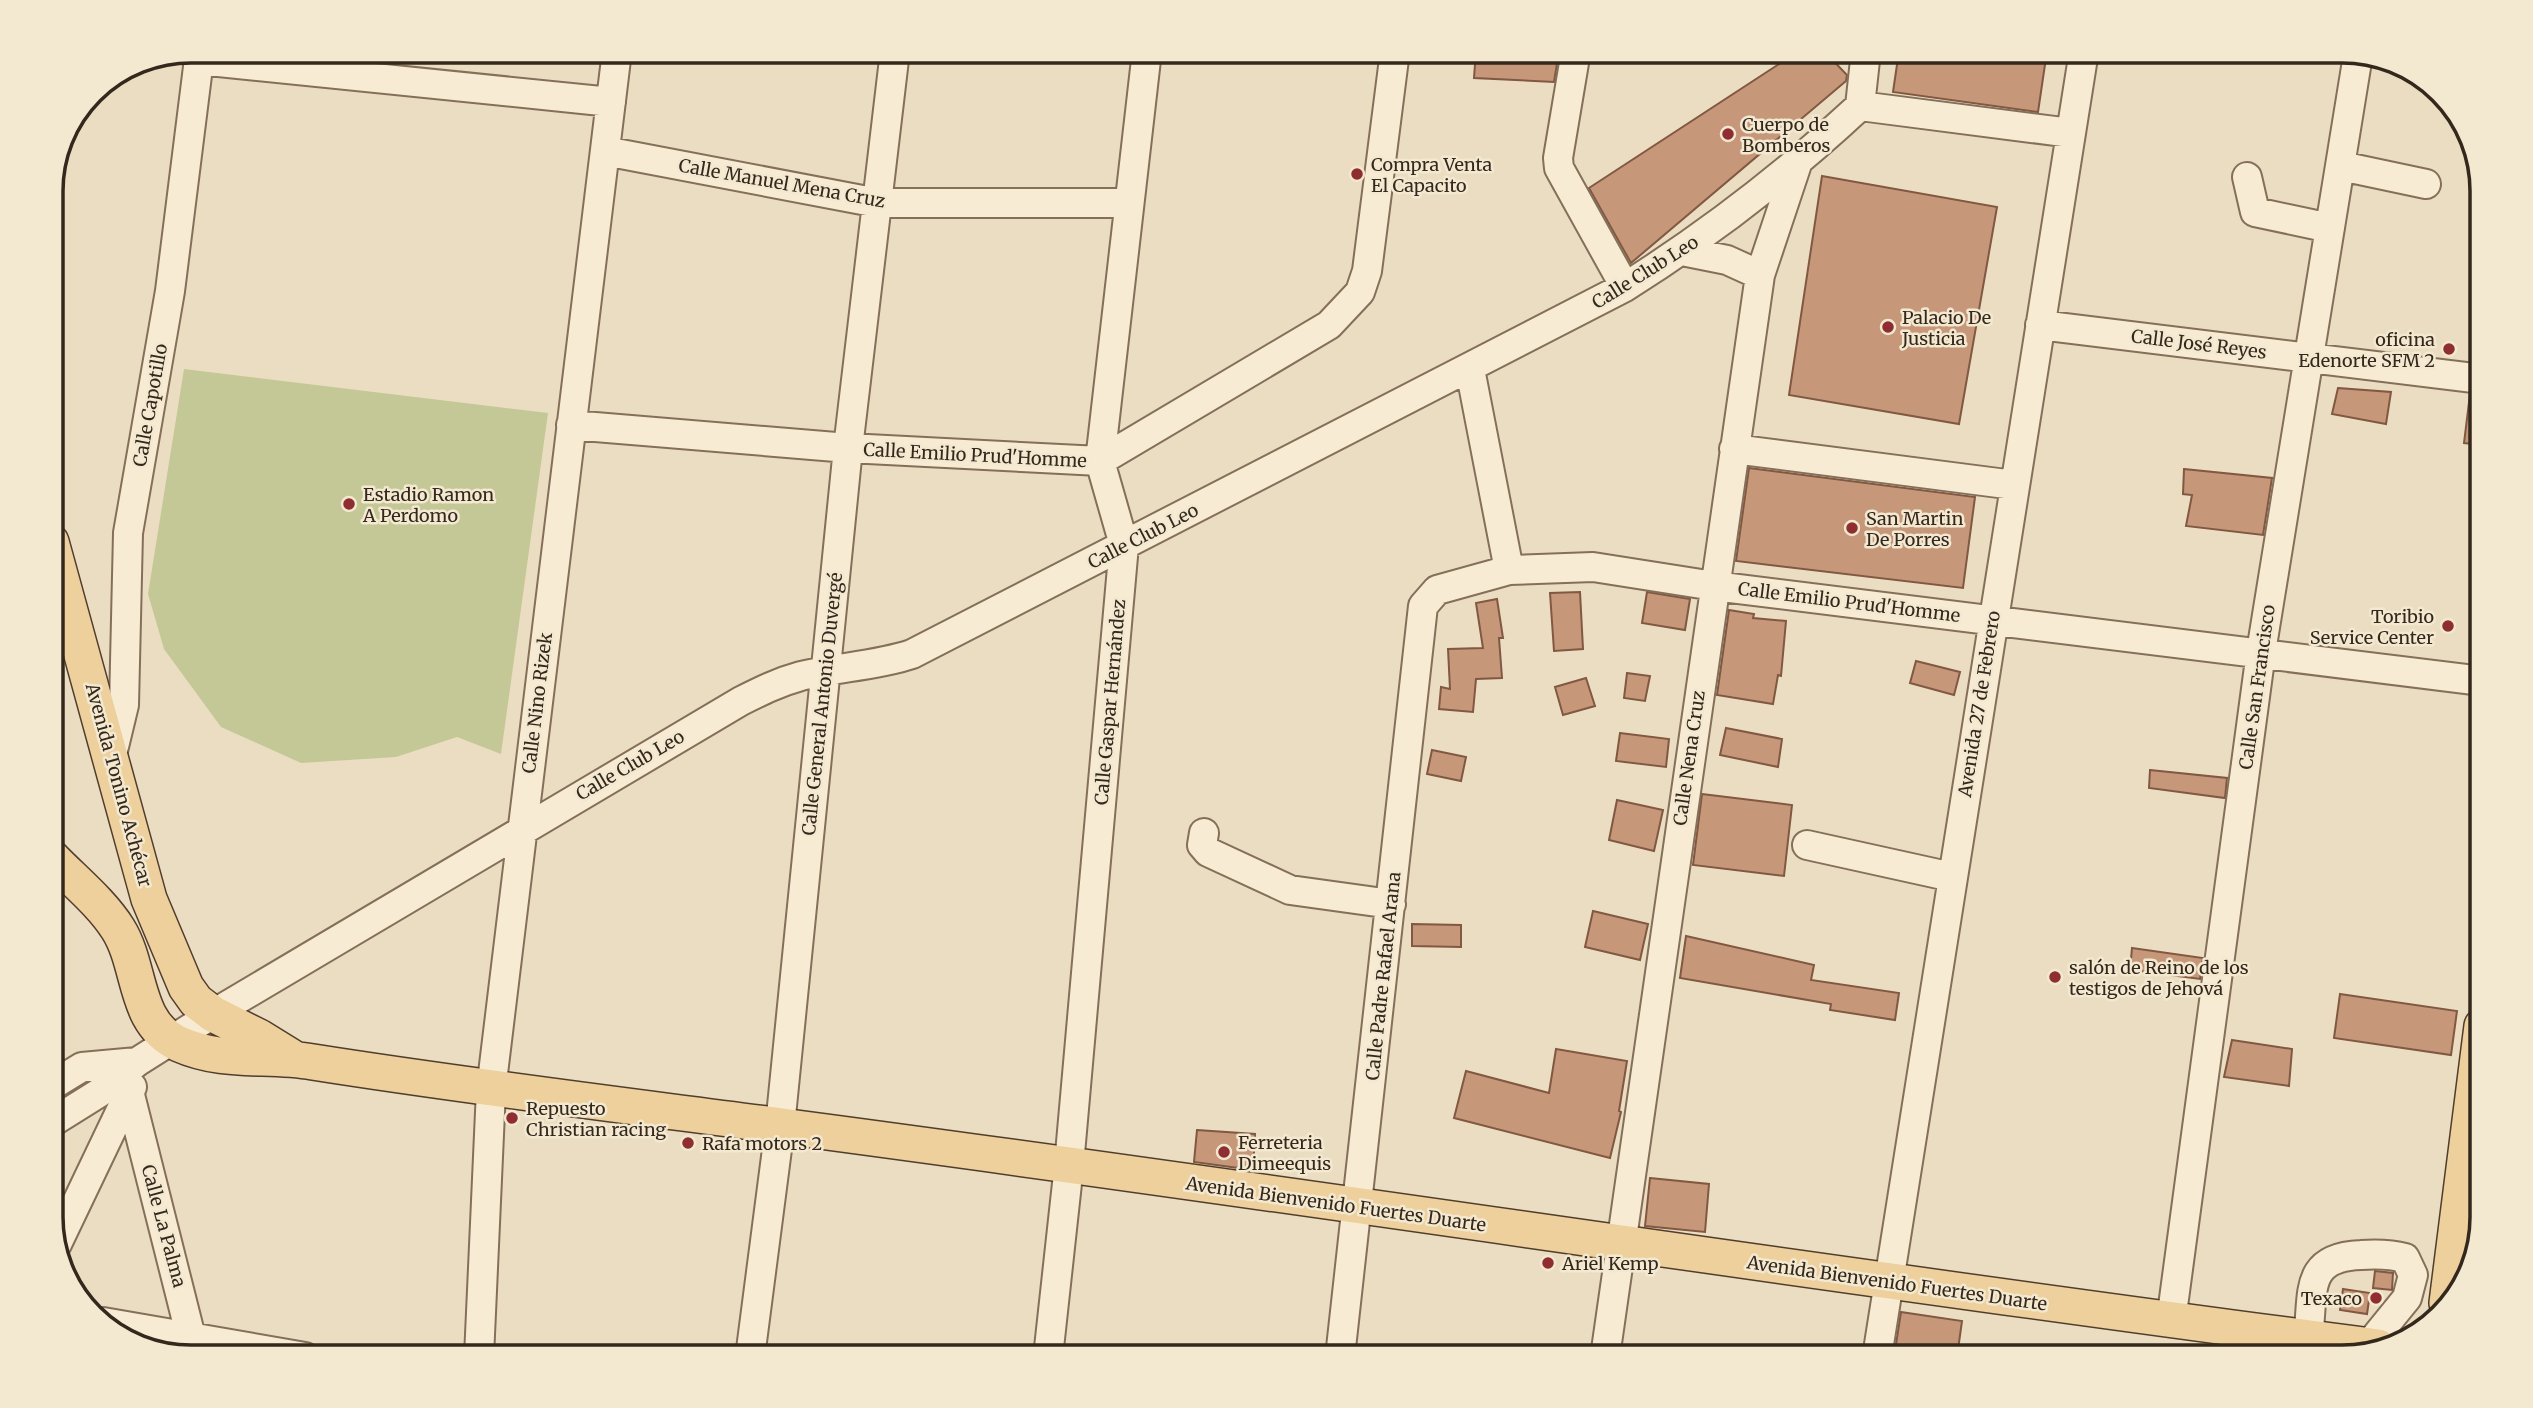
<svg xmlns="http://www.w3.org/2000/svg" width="2533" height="1408" font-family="Merriweather,serif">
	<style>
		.green { fill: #c4c896 }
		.building { fill: #c79779; stroke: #815841; stroke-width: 2 }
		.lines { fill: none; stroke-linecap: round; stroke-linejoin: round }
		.minor-casing { stroke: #846f5a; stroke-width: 32 }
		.major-casing { stroke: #513d2e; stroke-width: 38 }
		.minor { stroke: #f7ebd4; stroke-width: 28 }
		.major { stroke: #edd09b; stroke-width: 35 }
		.poi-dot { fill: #8f2d31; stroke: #f3e8d0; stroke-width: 2.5 }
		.labels { text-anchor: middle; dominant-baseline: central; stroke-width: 5; stroke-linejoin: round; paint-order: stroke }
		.poi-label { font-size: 18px; fill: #34281d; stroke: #f3e8d0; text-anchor: start }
		.street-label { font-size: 18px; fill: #34281d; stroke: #f3e8d0 }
		.rim { fill: none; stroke: #34281d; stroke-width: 3.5 }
	</style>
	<rect width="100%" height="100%" fill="#ebddc1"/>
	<path class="green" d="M184,369L548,413L501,754L457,737L396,757L301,763L221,727L164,649L148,594Z"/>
	<path class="building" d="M1476,51H1559L1554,82L1474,78Z
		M1799,51H1824L1847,75L1846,81L1631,263L1589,188Z
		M1899,51H2047L2038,112L1893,92Z
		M1822,176L1997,207L1959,424L1789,395Z
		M2338,388L2391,392L2386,424L2332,414Z
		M2470,394L2482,395V445L2464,443Z
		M1749,468L1975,497L1963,588L1736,561Z
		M2184,469L2272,478L2263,535L2186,526L2192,495L2183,494Z
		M1580,592L1583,649L1554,651L1550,593Z
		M1647,592L1690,599L1685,630L1642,623Z
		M1497,599L1503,638H1499L1502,678L1476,679L1473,712L1439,709L1441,687L1450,689L1448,649L1483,648L1476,603Z
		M1729,610L1754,614L1753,618L1786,621L1781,676L1778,675L1773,704L1717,695Z
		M1916,661L1960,672L1954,695L1910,683Z
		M1627,673L1650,676L1645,701L1624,698Z
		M1586,678L1595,706L1563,715L1555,687Z
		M1726,728L1782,739L1778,767L1720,755Z
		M1620,733L1669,739L1666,767L1616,761Z
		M1432,750L1466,757L1461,781L1427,774Z
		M2150,770L2227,778L2225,798L2149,788Z
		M1702,794L1792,805L1784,876L1693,865Z
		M1617,800L1663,810L1654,851L1609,840Z
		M1593,911L1648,924L1640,960L1585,947Z
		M1412,924L1461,925V947L1412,946Z
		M1686,936L1814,965L1811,980L1899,993L1895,1020L1830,1010L1831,1004L1680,978Z
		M2132,948L2203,958L2200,979L2130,970Z
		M2340,994L2457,1011L2451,1055L2334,1038Z
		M2232,1040L2292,1049L2289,1086L2224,1077Z
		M1556,1049L1627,1061L1619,1111L1621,1112L1610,1158L1454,1118L1466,1071L1549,1093Z
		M1197,1130L1255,1134L1253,1170L1194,1162Z
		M1650,1178L1709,1184L1705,1232L1645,1226Z
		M2375,1271L2393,1273L2392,1290L2373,1288Z
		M2343,1289L2370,1293L2367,1314L2340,1310Z
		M1901,1312L1962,1321L1957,1357H1894Z"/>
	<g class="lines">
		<defs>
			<path id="minor" d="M1576,51L1558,158L1559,168L1625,287
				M199,60L611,102
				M1860,106L2071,133
				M1860,106L1866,51
				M605,151L878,203H1128
				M2341,166L2426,184
				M2247,177L2255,212L2330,228
				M1682,251L1727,260L1760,275
				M2040,325L2482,379
				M1470,369L1509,570
				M571,425L848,448L1100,461L1329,325L1360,292L1367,271L1395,51
				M1734,449L2014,485
				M111,759L124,705L128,533L170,291L200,51
				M1204,833L1202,845L1208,852L1290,890L1391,904
				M1807,845L1952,877
				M51,1086L82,1067L137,1062
				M130,1095L196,1357
				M51,1123L99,1093L137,1062L213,1014L741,701C761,691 779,682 801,676C838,667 876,666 912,654L1625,287C1709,234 1787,174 1860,106
				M57,1244L132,1087
				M2171,1321L2261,652L2358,55
				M103,1322L305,1357
				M2308,1338C2314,1293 2303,1257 2361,1255C2376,1254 2390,1254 2405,1258L2413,1275L2407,1298L2368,1346
				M479,1357L491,1090L617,51
				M750,1357L780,1126L848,448L895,51
				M1048,1357L1069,1165L1124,545L1100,461L1147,51
				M1340,1357L1423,606L1437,590L1509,570L1593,567L1714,586L2482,681
				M1605,1357L1760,275L1797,164
				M1877,1357L2084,51"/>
			<path id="major" d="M51,542L149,899L186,987L196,1001L213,1014L259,1037L293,1058
				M51,857C73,880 101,902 118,929C142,967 133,1023 179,1044C224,1064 267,1054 313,1062C471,1087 630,1106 789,1127C1320,1197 1848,1279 2378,1347
				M2447,1303L2482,1026"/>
		</defs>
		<use href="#minor" class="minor-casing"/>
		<use href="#major" class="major-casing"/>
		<use href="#minor" class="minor"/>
		<use href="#major" class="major"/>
	</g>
	<g class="poi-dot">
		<circle cx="1728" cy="134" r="7"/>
		<circle cx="1357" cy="174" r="7"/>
		<circle cx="1888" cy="327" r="7"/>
		<circle cx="2449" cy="349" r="7"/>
		<circle cx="349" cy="504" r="7"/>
		<circle cx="1852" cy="528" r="7"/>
		<circle cx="2448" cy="626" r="7"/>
		<circle cx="2055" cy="977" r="7"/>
		<circle cx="512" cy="1118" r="7"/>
		<circle cx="688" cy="1143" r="7"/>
		<circle cx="1224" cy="1152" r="7"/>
		<circle cx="1548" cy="1263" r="7"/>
		<circle cx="2376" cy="1298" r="7"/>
	</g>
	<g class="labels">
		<g class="poi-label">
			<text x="1742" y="124">Cuerpo de<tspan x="1742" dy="21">Bomberos</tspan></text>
			<text x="1371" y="164">Compra Venta<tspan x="1371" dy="21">El Capacito</tspan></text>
			<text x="1902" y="317">Palacio De<tspan x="1902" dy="21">Justicia</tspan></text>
			<text x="2435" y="339" text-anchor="end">oficina<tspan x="2435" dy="21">Edenorte SFM 2</tspan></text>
			<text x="363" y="494">Estadio Ramon<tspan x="363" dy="21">A Perdomo</tspan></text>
			<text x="1866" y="518">San Martin<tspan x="1866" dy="21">De Porres</tspan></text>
			<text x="2434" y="616" text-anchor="end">Toribio<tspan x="2434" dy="21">Service Center</tspan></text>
			<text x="2069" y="967">salón de Reino de los<tspan x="2069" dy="21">testigos de Jehová</tspan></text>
			<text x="526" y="1108">Repuesto<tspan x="526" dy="21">Christian racing</tspan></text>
			<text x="1238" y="1142">Ferreteria<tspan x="1238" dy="21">Dimeequis</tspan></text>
			<text x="702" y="1143">Rafa motors 2</text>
			<text x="1562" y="1263">Ariel Kemp</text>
			<text x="2362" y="1298" text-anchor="end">Texaco</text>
		</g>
		<g class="street-label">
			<text transform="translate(782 183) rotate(10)">Calle Manuel Mena Cruz</text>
			<text transform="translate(1645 272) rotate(-32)">Calle Club Leo</text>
			<text transform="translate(2199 344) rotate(7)">Calle José Reyes</text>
			<text transform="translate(150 405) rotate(-80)">Calle Capotillo</text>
			<text transform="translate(975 455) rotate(3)">Calle Emilio Prud'Homme</text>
			<text transform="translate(1143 536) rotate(-27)">Calle Club Leo</text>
			<text transform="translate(1849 602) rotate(7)">Calle Emilio Prud'Homme</text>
			<text transform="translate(2257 687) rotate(-82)">Calle San Francisco</text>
			<text transform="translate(1110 702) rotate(-85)">Calle Gaspar Hernández</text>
			<text transform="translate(537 703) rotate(-83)">Calle Nino Rizek</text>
			<text transform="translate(822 704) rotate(-84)">Calle General Antonio Duvergé</text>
			<text transform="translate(1979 704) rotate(-81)">Avenida 27 de Febrero</text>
			<text transform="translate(1689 758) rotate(-82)">Calle Nena Cruz</text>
			<text transform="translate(630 765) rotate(-30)">Calle Club Leo</text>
			<text transform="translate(119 785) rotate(75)">Avenida Tonino Achécar</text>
			<text transform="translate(1383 976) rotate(-84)">Calle Padre Rafael Arana</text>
			<text transform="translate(1336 1204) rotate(8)">Avenida Bienvenido Fuertes Duarte</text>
			<text transform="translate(164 1226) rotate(75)">Calle La Palma</text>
			<text transform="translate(1897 1283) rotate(8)">Avenida Bienvenido Fuertes Duarte</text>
		</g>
	</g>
	<path d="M0 0H2533V1408H0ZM191 63H2342A128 128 0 0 1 2470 191V1217A128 128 0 0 1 2342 1345H191A128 128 0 0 1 63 1217V191A128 128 0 0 1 191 63Z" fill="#f3e8d0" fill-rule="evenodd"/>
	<path class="rim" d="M191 63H2342A128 128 0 0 1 2470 191V1217A128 128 0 0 1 2342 1345H191A128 128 0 0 1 63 1217V191A128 128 0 0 1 191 63Z"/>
</svg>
